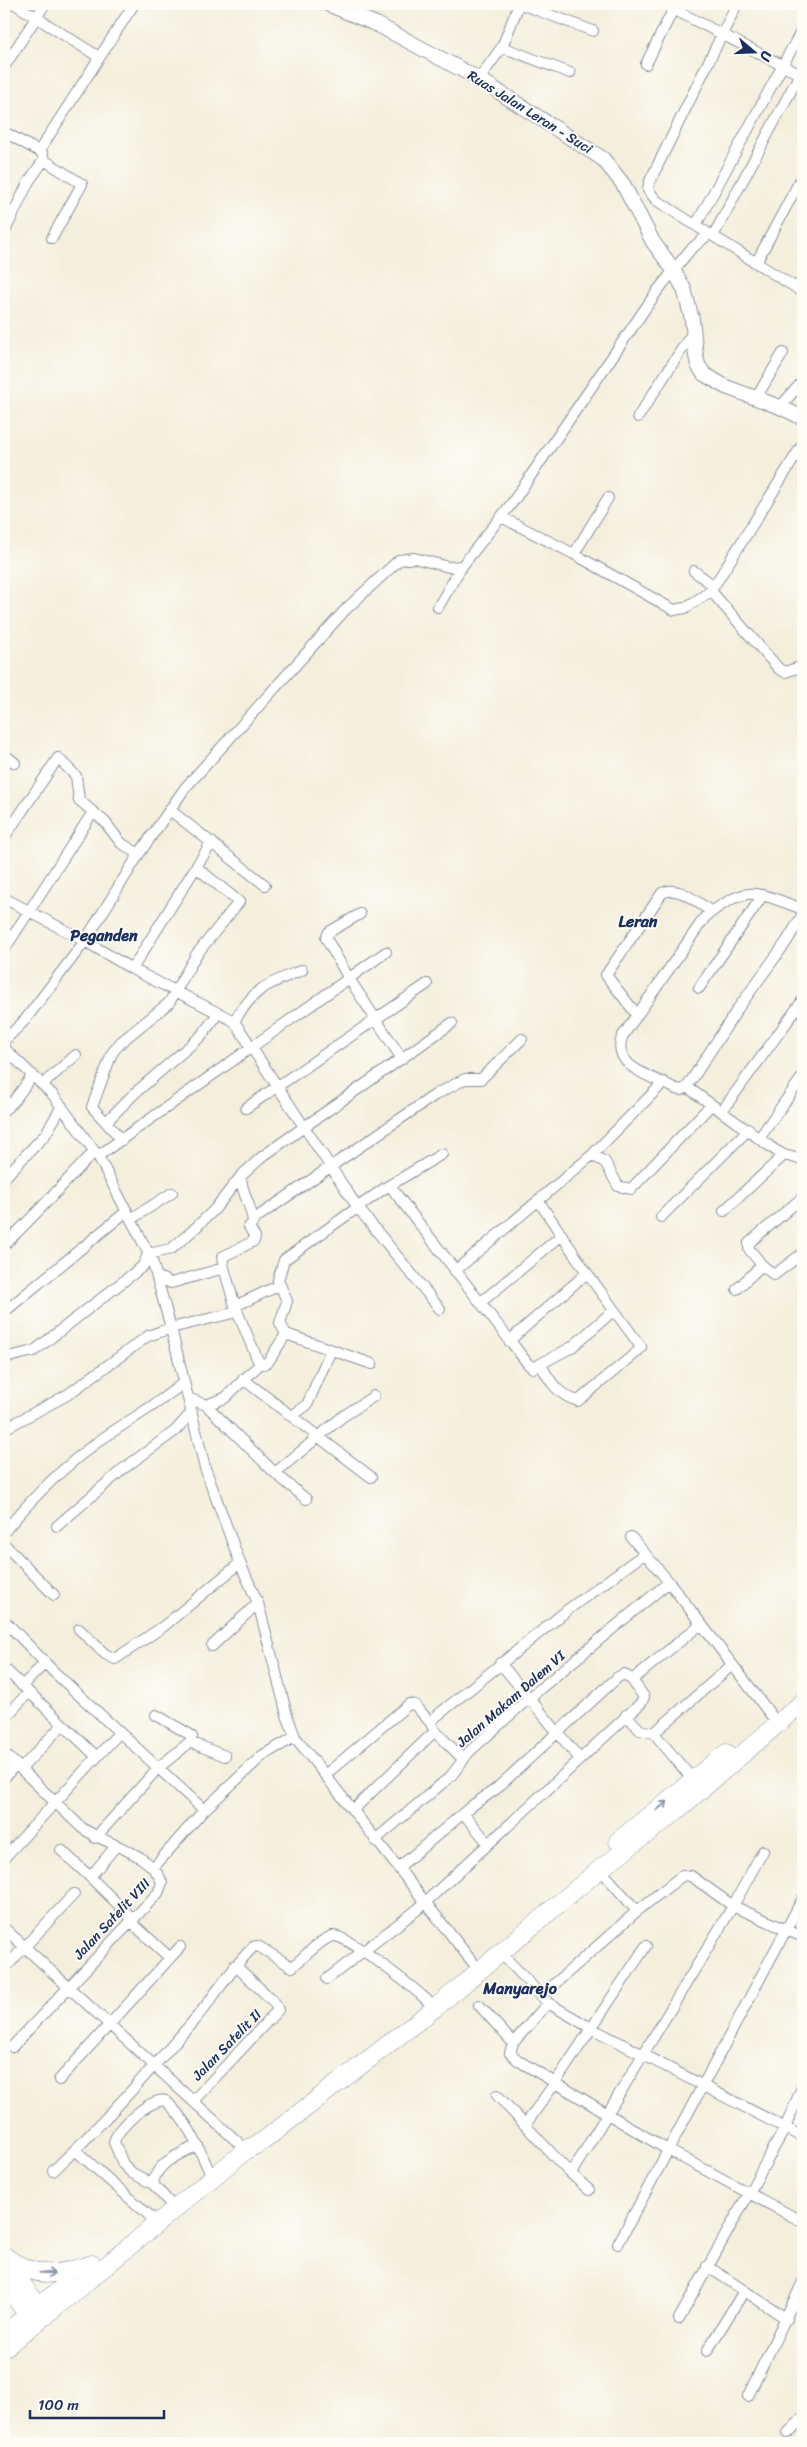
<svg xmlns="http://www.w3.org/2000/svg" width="807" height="2447" font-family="Sriracha,sans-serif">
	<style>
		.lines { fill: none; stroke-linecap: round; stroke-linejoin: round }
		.street-casing { stroke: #888f9d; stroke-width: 12 }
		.secondary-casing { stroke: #888f9d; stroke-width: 16 }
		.highway-casing { stroke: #888f9d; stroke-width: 19 }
		.street { stroke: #fff; stroke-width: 10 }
		.secondary { stroke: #fff; stroke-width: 14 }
		.highway { stroke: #fff; stroke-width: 18 }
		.oneway { stroke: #8d97ae }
		.labels { text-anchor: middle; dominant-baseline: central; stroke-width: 4; stroke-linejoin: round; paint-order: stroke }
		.street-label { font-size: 14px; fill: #1b2f5e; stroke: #fdfcf7 }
		.quarter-label { font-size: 16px; font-weight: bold; fill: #1b2f5e; stroke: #fdfcf7 }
	</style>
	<rect width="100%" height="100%" fill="#fdfcf7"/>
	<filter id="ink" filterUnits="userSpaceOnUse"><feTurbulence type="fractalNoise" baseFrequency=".02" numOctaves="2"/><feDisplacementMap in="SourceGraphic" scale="10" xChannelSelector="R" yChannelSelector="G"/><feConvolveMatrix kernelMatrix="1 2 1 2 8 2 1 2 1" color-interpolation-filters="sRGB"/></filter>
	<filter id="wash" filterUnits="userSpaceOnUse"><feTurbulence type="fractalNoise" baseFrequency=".0096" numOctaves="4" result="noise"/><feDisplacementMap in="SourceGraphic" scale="20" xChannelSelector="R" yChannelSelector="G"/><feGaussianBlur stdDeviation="1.12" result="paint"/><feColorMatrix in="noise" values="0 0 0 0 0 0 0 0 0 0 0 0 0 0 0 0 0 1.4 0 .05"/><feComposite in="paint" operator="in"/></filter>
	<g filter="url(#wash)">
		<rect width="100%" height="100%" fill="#f4efdc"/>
	</g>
	<g filter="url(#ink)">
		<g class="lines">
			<defs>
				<path id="street" d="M15,4L99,57
					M521,4L593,31
					M502,47L570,73
					M646,64L672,12L675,10L803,76
					M4,67L45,4
					M479,79L502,47L519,4
					M4,134L6,133L42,153L44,160L29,181L6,229
					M39,151L134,4
					M44,160L82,184L52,238
					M696,225L803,28
					M709,234L656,200L648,190L649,183L737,4
					M713,236L803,292
					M756,263L803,175
					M797,289L803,278
					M756,398L783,353
					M780,407L803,381
					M638,417L693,332
					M501,517L574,554L674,610L685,608L711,591L779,669L785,672L803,666
					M574,554L608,498
					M694,571L714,586
					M711,591L803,444
					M438,607L462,566
					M4,754L15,763
					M170,810L265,885
					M4,838L58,758L76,776L79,800L105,822L121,843L139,854
					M196,867L212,842
					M4,898L85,941L132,969L234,1021L358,1208L440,1309
					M803,909C756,893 749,882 705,917L622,1037C611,1068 655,1077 676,1089L682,1090L687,1087L739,1007L787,941L803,914
					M360,914L329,932L326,938L348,977L402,1059
					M4,950L93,812
					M699,988L763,895
					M637,1015L606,975L662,893C679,884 697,903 712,912
					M234,1021C257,986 264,986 302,970
					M4,1041L25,1020L85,941L139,854L185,788L346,609L399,560L414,558L449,567L462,566L512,503L658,290L690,250L709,234L713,236L800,74
					M4,1048L53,1095L98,1156L152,1260L171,1328L205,1468L240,1563L258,1603L287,1715L295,1737L474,1964
					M43,1084L76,1055
					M687,1087L775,1150L784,1155L803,1160
					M246,1108L427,984
					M4,1110L13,1102L33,1075
					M722,1111L803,1000
					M106,1122L135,1093L200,1037L218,1014
					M760,1137L803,1076
					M122,1140L92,1107L112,1053L121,1042L169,1003L196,955L239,902L196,867L132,969
					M592,1155L605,1162L618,1186L631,1189L711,1105
					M98,1156L386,952
					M4,1178L45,1135L62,1106
					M390,1186L528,1364L533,1368L572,1347L614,1310
					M538,1200L587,1273L641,1347L637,1352L578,1401C558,1395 551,1383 541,1365
					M724,1211L784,1155
					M661,1217L749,1129
					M131,1219L172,1193
					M253,1220L435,1095L465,1079H481L522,1039
					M4,1245C35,1216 64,1183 94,1152
					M762,1265L774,1275L803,1253
					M224,1268L235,1306L259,1363L263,1364L268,1362L286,1334
					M455,1271L592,1155L664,1082
					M158,1277L171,1283L224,1268L222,1257L254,1241L255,1237L249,1227L253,1222C252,1206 241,1193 241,1176
					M737,1289L762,1265L749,1249V1243L803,1197
					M480,1303L562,1235
					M235,1306L280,1285
					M4,1312L127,1211
					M509,1341L587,1273
					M4,1358L34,1351L143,1266L148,1254L171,1249L191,1232L214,1210L241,1176L263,1156L452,1023
					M372,1364L286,1334L280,1323L287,1301L278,1280L284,1260L385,1188L442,1154
					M243,1379L371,1477
					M188,1398L206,1405L225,1398L260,1364
					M206,1405L275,1473
					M292,1416L307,1405L331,1350
					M4,1429L67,1395L148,1336L171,1328L237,1312
					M306,1499L275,1473L342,1417L374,1396
					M57,1526L123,1469L175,1431L192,1412
					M4,1532C32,1498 63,1467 99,1441C127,1421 158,1405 184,1382
					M631,1537L669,1582L771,1715
					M4,1544L54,1595
					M4,1620L54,1672L204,1810L263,1755L295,1737
					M79,1629L105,1654L115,1659L164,1626L240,1563
					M212,1646L258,1603
					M500,1663L579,1758
					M4,1668L29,1692L4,1719
					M632,1680L701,1624
					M22,1686L45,1663
					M29,1692L97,1757
					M156,1715L189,1734L192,1737L190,1742L225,1756
					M626,1715L640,1730L654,1733L732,1665
					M435,1731L463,1759
					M654,1733L693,1780
					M4,1753L82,1828C106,1845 153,1853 162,1883L158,1893L12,2047
					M21,1769L62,1725
					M325,1775L409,1704L415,1705L430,1722
					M4,1778L16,1764
					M353,1810L435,1731L430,1722L439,1714L570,1608L644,1554
					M463,1813L488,1843
					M95,1838L158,1768L190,1742
					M375,1840L451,1776L469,1752L529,1698L669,1582
					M116,1846L90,1877L132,1918
					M61,1850L90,1877
					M4,1858L119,1733
					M154,1867L204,1810
					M600,1869L637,1911
					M130,1921L170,1958
					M4,1928L242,2146
					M501,1953L548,2003L591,2028L803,2137
					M4,1969L74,1894
					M327,1979L418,1909L641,1703L644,1697L632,1680L624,1674L618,1677L496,1789L473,1805L398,1868
					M541,1996L637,1911L683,1875L691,1876L733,1906L803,1937
					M548,2003L513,2043L510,2053L519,2061L668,2150L803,2222
					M479,2005L513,2043
					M59,2080L180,1947
					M497,2095L567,2170L589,2190
					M193,2101L278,2010L275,2003L235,1965
					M525,2125L555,2083L646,1946
					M75,2150L150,2216
					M53,2171C103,2124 151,2070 196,2018C216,1994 231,1969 253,1947L258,1946L292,1967C302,1959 322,1938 333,1936C347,1934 416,1990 429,2002
					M572,2172L733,1906L763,1851
					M153,2184C156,2162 180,2154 198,2145
					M168,2201L153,2184L132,2173L123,2164L114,2142C117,2128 151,2097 166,2101C189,2123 197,2144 210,2173
					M618,2244L803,1898
					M707,2266L787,2319
					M679,2319L785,2128L803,2085
					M707,2351L744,2291
					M748,2396L803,2282
					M788,2433L803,2418"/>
				<path id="secondary" d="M328,4L378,25L479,79L603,159L623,184L653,242L673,269L684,289L692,319L696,356L698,365L704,374L726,387L780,407L803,418"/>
				<path id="highway" d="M618,1841L726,1753
					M4,2256C35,2279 58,2276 92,2264
					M4,2260L46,2316
					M4,2283L35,2324
					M4,2334L68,2283
					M4,2348L56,2307L246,2150L263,2141L435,2008L600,1869L673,1814L803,1702"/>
			</defs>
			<use href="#street" class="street-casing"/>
			<use href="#secondary" class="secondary-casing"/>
			<use href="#highway" class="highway-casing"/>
			<use href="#street" class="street"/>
			<use href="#secondary" class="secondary"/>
			<use href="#highway" class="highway"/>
		</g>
		<defs><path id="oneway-shaft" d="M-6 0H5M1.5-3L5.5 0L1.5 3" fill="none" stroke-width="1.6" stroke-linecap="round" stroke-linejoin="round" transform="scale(1.25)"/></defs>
		<g class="oneway">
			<use href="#oneway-shaft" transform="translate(662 1806) rotate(-39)"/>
			<use href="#oneway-shaft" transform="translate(47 2273) rotate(2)"/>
		</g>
	</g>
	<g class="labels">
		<g class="street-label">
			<text transform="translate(530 112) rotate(32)">Ruas Jalan Leran - Suci</text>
			<text transform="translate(511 1699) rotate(-41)">Jalan Makam Dalem VI</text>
			<text transform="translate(112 1919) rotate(-47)">Jalan Satelit VIII</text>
			<text transform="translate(227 2045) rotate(-46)">Jalan Satelit II</text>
		</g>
		<g class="quarter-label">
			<text x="638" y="921">Leran</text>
			<text x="104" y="935">Peganden</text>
			<text x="520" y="1988">Manyarejo</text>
		</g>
	</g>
	<rect width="807" height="2447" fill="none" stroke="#fdfcf7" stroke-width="20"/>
	<g transform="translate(754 52) rotate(109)" stroke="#fdfcf7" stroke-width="4" paint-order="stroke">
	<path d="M0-4L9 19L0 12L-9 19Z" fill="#1b2f5e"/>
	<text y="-8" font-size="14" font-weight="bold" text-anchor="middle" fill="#1b2f5e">U</text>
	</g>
	<path d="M30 2410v8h134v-8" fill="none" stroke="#1b2f5e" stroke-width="2.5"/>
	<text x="38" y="2410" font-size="15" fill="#1b2f5e" stroke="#fdfcf7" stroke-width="4" paint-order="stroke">100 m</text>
</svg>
